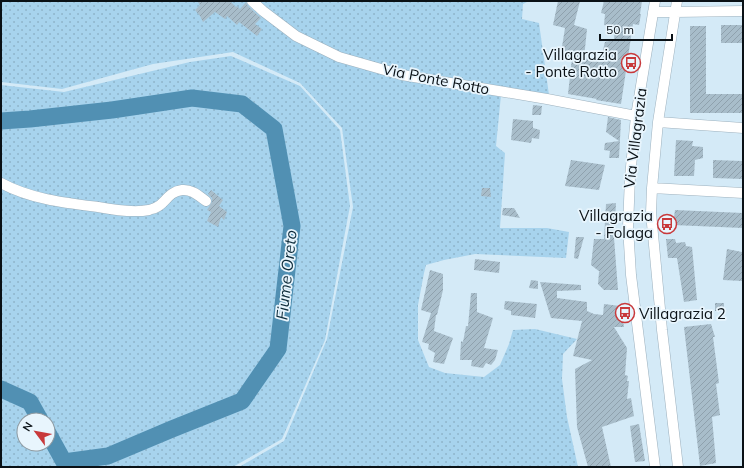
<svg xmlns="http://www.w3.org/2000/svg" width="744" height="468" font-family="Mulish,sans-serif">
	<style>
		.grass { fill: url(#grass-dots); fill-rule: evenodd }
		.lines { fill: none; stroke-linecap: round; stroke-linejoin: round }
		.river { stroke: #5190b3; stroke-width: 17 }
		.building { fill: url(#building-hatch) }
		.street-casing { stroke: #9db1be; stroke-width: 11 }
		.street { stroke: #fff; stroke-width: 10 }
		.labels { text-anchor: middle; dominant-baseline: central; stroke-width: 3.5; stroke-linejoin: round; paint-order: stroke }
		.poi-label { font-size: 15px; fill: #0a1116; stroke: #e8f5fd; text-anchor: end }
		.street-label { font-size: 15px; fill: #0a1116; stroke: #e8f5fd }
		.water-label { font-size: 16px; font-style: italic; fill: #0f2d3c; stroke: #e8f5fd }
	</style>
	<defs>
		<pattern id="grass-dots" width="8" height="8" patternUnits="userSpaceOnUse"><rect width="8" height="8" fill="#a7d3ed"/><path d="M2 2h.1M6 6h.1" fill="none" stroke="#8eb4ca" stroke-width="1.8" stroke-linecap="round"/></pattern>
		<pattern id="building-hatch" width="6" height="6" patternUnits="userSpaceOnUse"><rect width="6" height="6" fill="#a8bdca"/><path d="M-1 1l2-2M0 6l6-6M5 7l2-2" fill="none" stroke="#8fa1ad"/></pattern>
	</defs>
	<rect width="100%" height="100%" fill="#d4eaf7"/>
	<path class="grass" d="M1,1H529L523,4L522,19L539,23L549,95H501L496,146L505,153L500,228H547L569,232L566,258L475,254L444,260L426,265L424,273L418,305V340L429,367L445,373L484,377L500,365L509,344L513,330L535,329L577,339L563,354L562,379L567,417L578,467H239L284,441L327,339L353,207L342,128L300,83L233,52L153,64L62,89L1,82Z
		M231,56L300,86L340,130L350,206L325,340L282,439L233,467H1V85L64,92L190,62ZM24,420H48V444H24Z"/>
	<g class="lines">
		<path class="river" d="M1,121L30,119L112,110L192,98L242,104L274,129L292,226L278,349L242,401L172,429L108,456L64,462L48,433
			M1,389L30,402L40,420"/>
	</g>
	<path class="building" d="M197,1H230L236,7L237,6L240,9L246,2L248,6L261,18L255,24L262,29L257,36L239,22L237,25L227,16L225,19L215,12L203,22L200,16L195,10L200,5Z
		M558,1H580L574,25L587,29L584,58L600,62L605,42L614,40L615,27L604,25L605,14L601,13L604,1H642L640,14H641L639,25L633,24L621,104L596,100L597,99L568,94L572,58L561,53L565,28L553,25Z
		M721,25H743V43H721Z
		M690,26H706V94H743V113H690Z
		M533,105L542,106L541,115H532Z
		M608,117L621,120L619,158H609L610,151L604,150L605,143L619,141L606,132Z
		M513,119L533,121V128L540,130L539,139L532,138L531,143L511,140Z
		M676,140L693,141L692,146L703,147V158L695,160L694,176H674Z
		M571,160L605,165L599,190L565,186Z
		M713,160L743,161V179L713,178Z
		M482,188H490L491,197L481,196Z
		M211,190L223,200L219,206L227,212L224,220L221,217L218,227L207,221L211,212L207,210L212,202V198L208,194Z
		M616,203L614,238L618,290H604L598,284L599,272H600L591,265L594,239H604L606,204Z
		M503,208H514L520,218L502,215Z
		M675,210L743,213V228L673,225Z
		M576,237H584L578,259L574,258Z
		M666,239H675L676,243L685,242L686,246L692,247L697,300L684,302L677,258H668Z
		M727,249L742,252V281L723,280Z
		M475,259L500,262L499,273L474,270Z
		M430,270L443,274V290L437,315H436L434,331L453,338L444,364L433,362L435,353L428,349L429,344L422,342L431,313L421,310Z
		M531,280L538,281V289L529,288Z
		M540,282L581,285V290L557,291V298L587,302V311L594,314L603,315L604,304L620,306L624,327H614L627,348L625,375L628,376L627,381H629L627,399L631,398L634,416L602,427L611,467H588L577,427L575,369L592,360L573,356L582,321L551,318Z
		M471,293H477V312L493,318L484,348L498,350L495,360L491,365L486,363L483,368L471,366L472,360H460L461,341L463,342L466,326H468Z
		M505,301L537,304L535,318L511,315V311L504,309Z
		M715,303H724V311H715Z
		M711,324L715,337H713L719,383L716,384L720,415L712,417L716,463L700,466L684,327Z
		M639,424L645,461L635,462L630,426Z"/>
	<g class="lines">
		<defs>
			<path id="street" d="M252,1L263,11L296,36L339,57L402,75L547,99L636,116
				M655,1L636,116L630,177L628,227L631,275L655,467
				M677,1L658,122L652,188L651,213L662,330L678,467
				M653,12H675L743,11
				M658,122L743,128
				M1,183C30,199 66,203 98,207C114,210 133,213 149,210C151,209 153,209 155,208C166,204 167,192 182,190C192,189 199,196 206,201
				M652,188L743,193"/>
		</defs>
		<use href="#street" class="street-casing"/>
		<use href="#street" class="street"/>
	</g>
	<defs>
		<symbol id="bus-ring" viewBox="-11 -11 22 22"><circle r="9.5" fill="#e8f5fd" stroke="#c8393b" stroke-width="1.5"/><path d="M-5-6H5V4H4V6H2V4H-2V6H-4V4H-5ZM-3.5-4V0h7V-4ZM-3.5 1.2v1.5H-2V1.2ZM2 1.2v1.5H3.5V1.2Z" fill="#c8393b"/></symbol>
	</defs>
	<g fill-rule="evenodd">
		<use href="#bus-ring" x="620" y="52" width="22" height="22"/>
		<use href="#bus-ring" x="656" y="213" width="22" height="22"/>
		<use href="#bus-ring" x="614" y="302" width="22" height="22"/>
	</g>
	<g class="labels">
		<g class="poi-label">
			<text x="617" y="54">Villagrazia<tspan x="617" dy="17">- Ponte Rotto</tspan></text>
			<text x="653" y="215">Villagrazia<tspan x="653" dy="17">- Folaga</tspan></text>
			<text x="639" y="313" text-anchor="start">Villagrazia 2</text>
		</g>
		<g class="street-label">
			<text transform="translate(436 79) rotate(11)">Via Ponte Rotto</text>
			<text transform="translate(635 138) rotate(-83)">Via Villagrazia</text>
		</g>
		<g class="water-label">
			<text transform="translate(286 275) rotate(-84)">Fiume Oreto</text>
		</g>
	</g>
	<rect width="744" height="468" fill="none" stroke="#0a1116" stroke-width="4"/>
	<g transform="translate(36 432) rotate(302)"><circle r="19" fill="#e8f5fd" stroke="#8f9aa1"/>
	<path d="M0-3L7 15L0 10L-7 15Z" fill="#c8393b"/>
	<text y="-6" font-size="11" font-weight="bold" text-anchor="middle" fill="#0a1116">N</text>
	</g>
	<path d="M600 34v6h72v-6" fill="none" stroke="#0a1116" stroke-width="2"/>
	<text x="606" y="34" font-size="12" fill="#0a1116" stroke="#e8f5fd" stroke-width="3" paint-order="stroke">50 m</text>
</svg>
